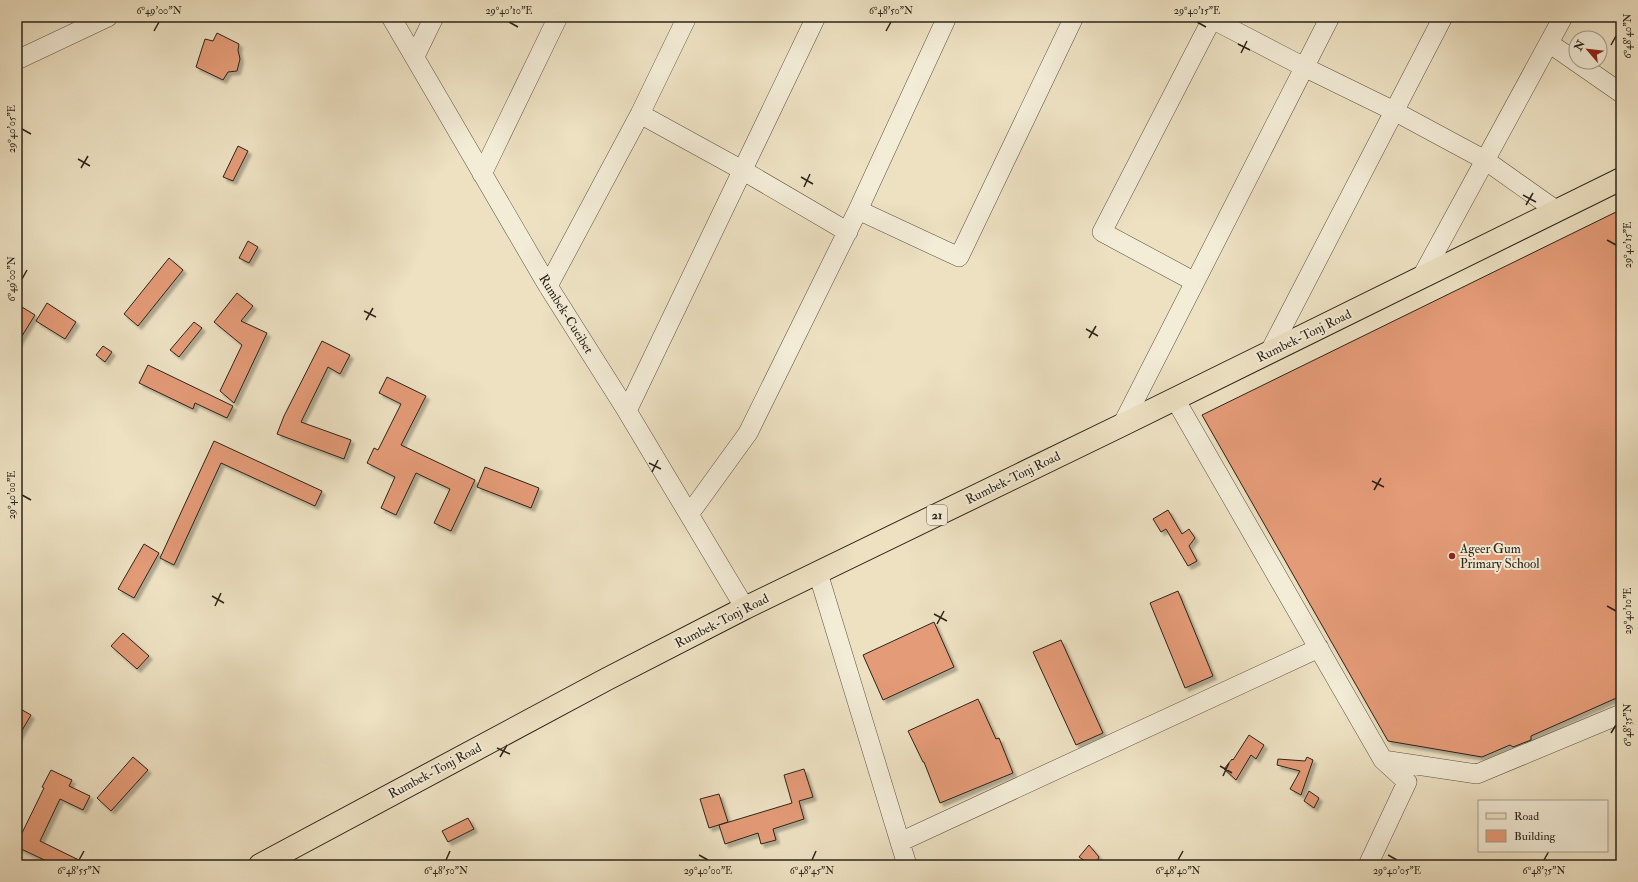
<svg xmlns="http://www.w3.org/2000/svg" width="1638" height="882" font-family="'IM FELL Double Pica',serif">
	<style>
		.building { fill: #e49b77; stroke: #2c2419; filter: url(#shadow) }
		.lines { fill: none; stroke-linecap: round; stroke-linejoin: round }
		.minor-casing { stroke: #5c5343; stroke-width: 20 }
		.major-casing { stroke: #2c2419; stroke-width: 24 }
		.minor { stroke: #f3ecd7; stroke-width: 19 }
		.major { stroke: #ede1c2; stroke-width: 22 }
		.ticks { fill: none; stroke: #2c2419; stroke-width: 1.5 }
		.poi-dot { fill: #8f2418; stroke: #f3ecd7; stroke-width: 1.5 }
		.labels { text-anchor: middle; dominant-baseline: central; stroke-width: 4; stroke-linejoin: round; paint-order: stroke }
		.shield { fill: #f3ecd7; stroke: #686052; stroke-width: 1 }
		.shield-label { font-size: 12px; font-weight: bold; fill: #2c2419 }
		.street-label { font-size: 13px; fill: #2c2419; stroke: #f3ecd7 }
		.poi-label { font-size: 13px; fill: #2c2419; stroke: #f3ecd7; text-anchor: start }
		.neatline { fill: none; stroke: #2c2419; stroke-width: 1.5 }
		.ticks-label { font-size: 10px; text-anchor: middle; fill: #2c2419 }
	</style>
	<defs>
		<filter id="shadow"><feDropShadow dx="3.5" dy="3.5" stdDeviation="1" flood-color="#0004"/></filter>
	</defs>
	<rect width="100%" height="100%" fill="#ede1c2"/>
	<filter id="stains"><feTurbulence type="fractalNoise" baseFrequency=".005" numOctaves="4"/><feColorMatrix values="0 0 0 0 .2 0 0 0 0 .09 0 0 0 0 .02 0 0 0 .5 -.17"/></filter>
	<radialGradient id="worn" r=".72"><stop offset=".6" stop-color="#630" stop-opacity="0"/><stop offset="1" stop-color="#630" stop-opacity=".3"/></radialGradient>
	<path class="building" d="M217,33L239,44L238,50L240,59L237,71L228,72L223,80L196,67L205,39L213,41Z
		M238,146L248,151L233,181L223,177Z
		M1616,212L1621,219V696L1531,736V740L1513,747L1510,745L1482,757L1388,741L1202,415Z
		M248,241L258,247L249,263L239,258Z
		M169,258L183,270L138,326L124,314Z
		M237,293L253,306L241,321L267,333L234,403L220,391L242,345L214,322Z
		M47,303L76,322L65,339L36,321Z
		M17,304L35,315L17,344Z
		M194,322L202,328L179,357L170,350Z
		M322,341L350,355L340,374L328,367L301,422L351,440L344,459L277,434L284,416Z
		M103,346L112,352L105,362L96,355Z
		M148,365L233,406L227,418L195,403L193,409L139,383Z
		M387,377L426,396L401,445L475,480L451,531L434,523L450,489L416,473L396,515L381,508L395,477L367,463L374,448L378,450L401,404L379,393Z
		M214,441L322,491L315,506L221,463L174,565L160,558Z
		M485,467L539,488L531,508L477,487Z
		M1168,510L1182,534L1189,529L1195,538L1189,546L1197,561L1188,566L1166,529L1161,532L1153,519Z
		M144,544L159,553L134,598L118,589Z
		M1178,591L1213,676L1185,688L1150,603Z
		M934,622L954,667L883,700L863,655Z
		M123,633L149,656L137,669L111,646Z
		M1061,640L1103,733L1076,745L1033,652Z
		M978,699L996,739L999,738L1013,773L940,803L924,762H923L908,731Z
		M17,707L31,715L17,739Z
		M1249,735L1264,745L1256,759L1251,755L1236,780L1224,769L1232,759L1233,760Z
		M133,757L148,770L111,811L97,798Z
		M1307,757L1313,760L1301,795L1290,789L1300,771L1277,765L1278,759L1305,761Z
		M804,769L813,797L799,801L804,819L773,829L776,840L761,844L758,833L725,844L719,825L792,803L784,775Z
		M51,770L72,780L69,786L90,796L83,810L60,799L40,841L89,865H55L17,847V830L22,833L44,788L42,787Z
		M1309,791L1319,798L1314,808L1304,801Z
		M719,794L728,822L709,828L700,799Z
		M468,818L474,829L448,842L442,831Z
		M1089,845L1099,857L1095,865H1091L1079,857Z"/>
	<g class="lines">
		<defs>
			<path id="minor" d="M391,17L548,286L627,411L745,608
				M1208,17L1304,67L1394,111L1485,160L1557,211
				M1549,43L1621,93
				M415,56L434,17
				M17,60L108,17
				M640,114L742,170L848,232
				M482,174L558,17
				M858,210L959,257L1074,17
				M1421,278L1563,17
				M1195,282L1102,232L1213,17
				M548,286L640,114L687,17
				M1269,353L1443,17
				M1175,399L1383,760L1407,782L1368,865
				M627,411L816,17
				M1122,425L1330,17
				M690,513L748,433L858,210L947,17
				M818,573L907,865
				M1383,760L1477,774L1621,714
				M900,842L1319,648"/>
			<path id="major" d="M260,865L607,679L745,608L1122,425L1621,179"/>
		</defs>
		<use href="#minor" class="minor-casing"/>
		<use href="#major" class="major-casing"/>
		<use href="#minor" class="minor"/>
		<use href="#major" class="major"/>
	</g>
	<path class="ticks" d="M509,22L518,27M1197,22L1206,27M154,31L159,22M886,31L891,22M1238,44L1250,50M1611,45L1616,36M1241,53L1247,41M22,129L31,134M78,159L90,166M81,168L88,156M801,177L813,184M804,187L810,174M1523,195L1536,202M1526,205L1533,193M1607,240L1616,245M22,279L27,270M364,311L376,317M366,320L373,308M1086,329L1098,336M1089,338L1096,326M649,463L661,469M652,472L658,460M1372,481L1384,487M1374,490L1381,478M22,495L31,500M212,596L224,603M215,606L221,593M1607,606L1616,611M934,614L947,621M937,624L944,611M1611,733L1616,725M497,748L510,754M500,757L507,745M1220,766L1232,773M1223,776L1229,763M699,855L708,860M1388,855L1397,860M79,860L84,851M446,860L450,851M812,860L816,851M1178,860L1183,851M1544,860L1549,851"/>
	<circle class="poi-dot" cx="1452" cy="556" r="4"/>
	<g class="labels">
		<rect class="shield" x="927" y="505" width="20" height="20" rx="3"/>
		<g class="shield-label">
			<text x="937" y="515">21</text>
		</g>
		<g class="street-label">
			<text transform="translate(566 314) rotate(58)">Rumbek-Cueibet</text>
			<text transform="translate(1304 336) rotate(-26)">Rumbek-Tonj Road</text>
			<text transform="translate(1013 478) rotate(-26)">Rumbek-Tonj Road</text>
			<text transform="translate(722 621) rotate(-27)">Rumbek-Tonj Road</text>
			<text transform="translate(435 771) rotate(-28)">Rumbek-Tonj Road</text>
		</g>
		<g class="poi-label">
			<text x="1460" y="549">Ageer Gum<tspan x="1460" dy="15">Primary School</tspan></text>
		</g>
	</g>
	<rect width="1638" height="882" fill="none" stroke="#ede1c2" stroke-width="44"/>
	<rect x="1478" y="800" width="130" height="52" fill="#f3ecd7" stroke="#a39c8b"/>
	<rect x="1486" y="813" width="20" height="6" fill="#ede1c2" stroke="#a39c8b"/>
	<text x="1514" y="820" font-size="12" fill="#2c2419">Road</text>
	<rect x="1486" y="830" width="20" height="12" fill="#e49b77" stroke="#a39c8b"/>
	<text x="1514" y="840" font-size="12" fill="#2c2419">Building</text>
	<g transform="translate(1588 50) rotate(298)"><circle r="19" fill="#f3ecd7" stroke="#a39c8b"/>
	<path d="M0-3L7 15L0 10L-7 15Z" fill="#8f2418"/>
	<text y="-6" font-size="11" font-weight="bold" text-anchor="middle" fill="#2c2419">N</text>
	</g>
	<rect x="22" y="22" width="1594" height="838" class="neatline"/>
	<g class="ticks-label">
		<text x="159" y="14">6°49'00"N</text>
		<text x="509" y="14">29°40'10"E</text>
		<text x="891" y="14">6°48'50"N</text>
		<text x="1197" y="14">29°40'15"E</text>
		<text transform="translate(1627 36) rotate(-90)" y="4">6°48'40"N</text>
		<text transform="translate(11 129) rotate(-90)" y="4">29°40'05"E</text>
		<text transform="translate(1627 245) rotate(-90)" y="4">29°40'15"E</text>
		<text transform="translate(11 279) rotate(-90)" y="4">6°49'00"N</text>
		<text transform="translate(11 495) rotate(-90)" y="4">29°40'00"E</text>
		<text transform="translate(1627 611) rotate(-90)" y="4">29°40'10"E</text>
		<text transform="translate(1627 725) rotate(-90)" y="4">6°48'35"N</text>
		<text x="79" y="874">6°48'55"N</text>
		<text x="446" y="874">6°48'50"N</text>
		<text x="708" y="874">29°40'00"E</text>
		<text x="812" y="874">6°48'45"N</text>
		<text x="1178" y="874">6°48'40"N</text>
		<text x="1397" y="874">29°40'05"E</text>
		<text x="1544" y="874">6°48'35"N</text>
	</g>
	<rect width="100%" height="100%" filter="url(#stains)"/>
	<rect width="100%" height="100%" fill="url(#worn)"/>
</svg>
